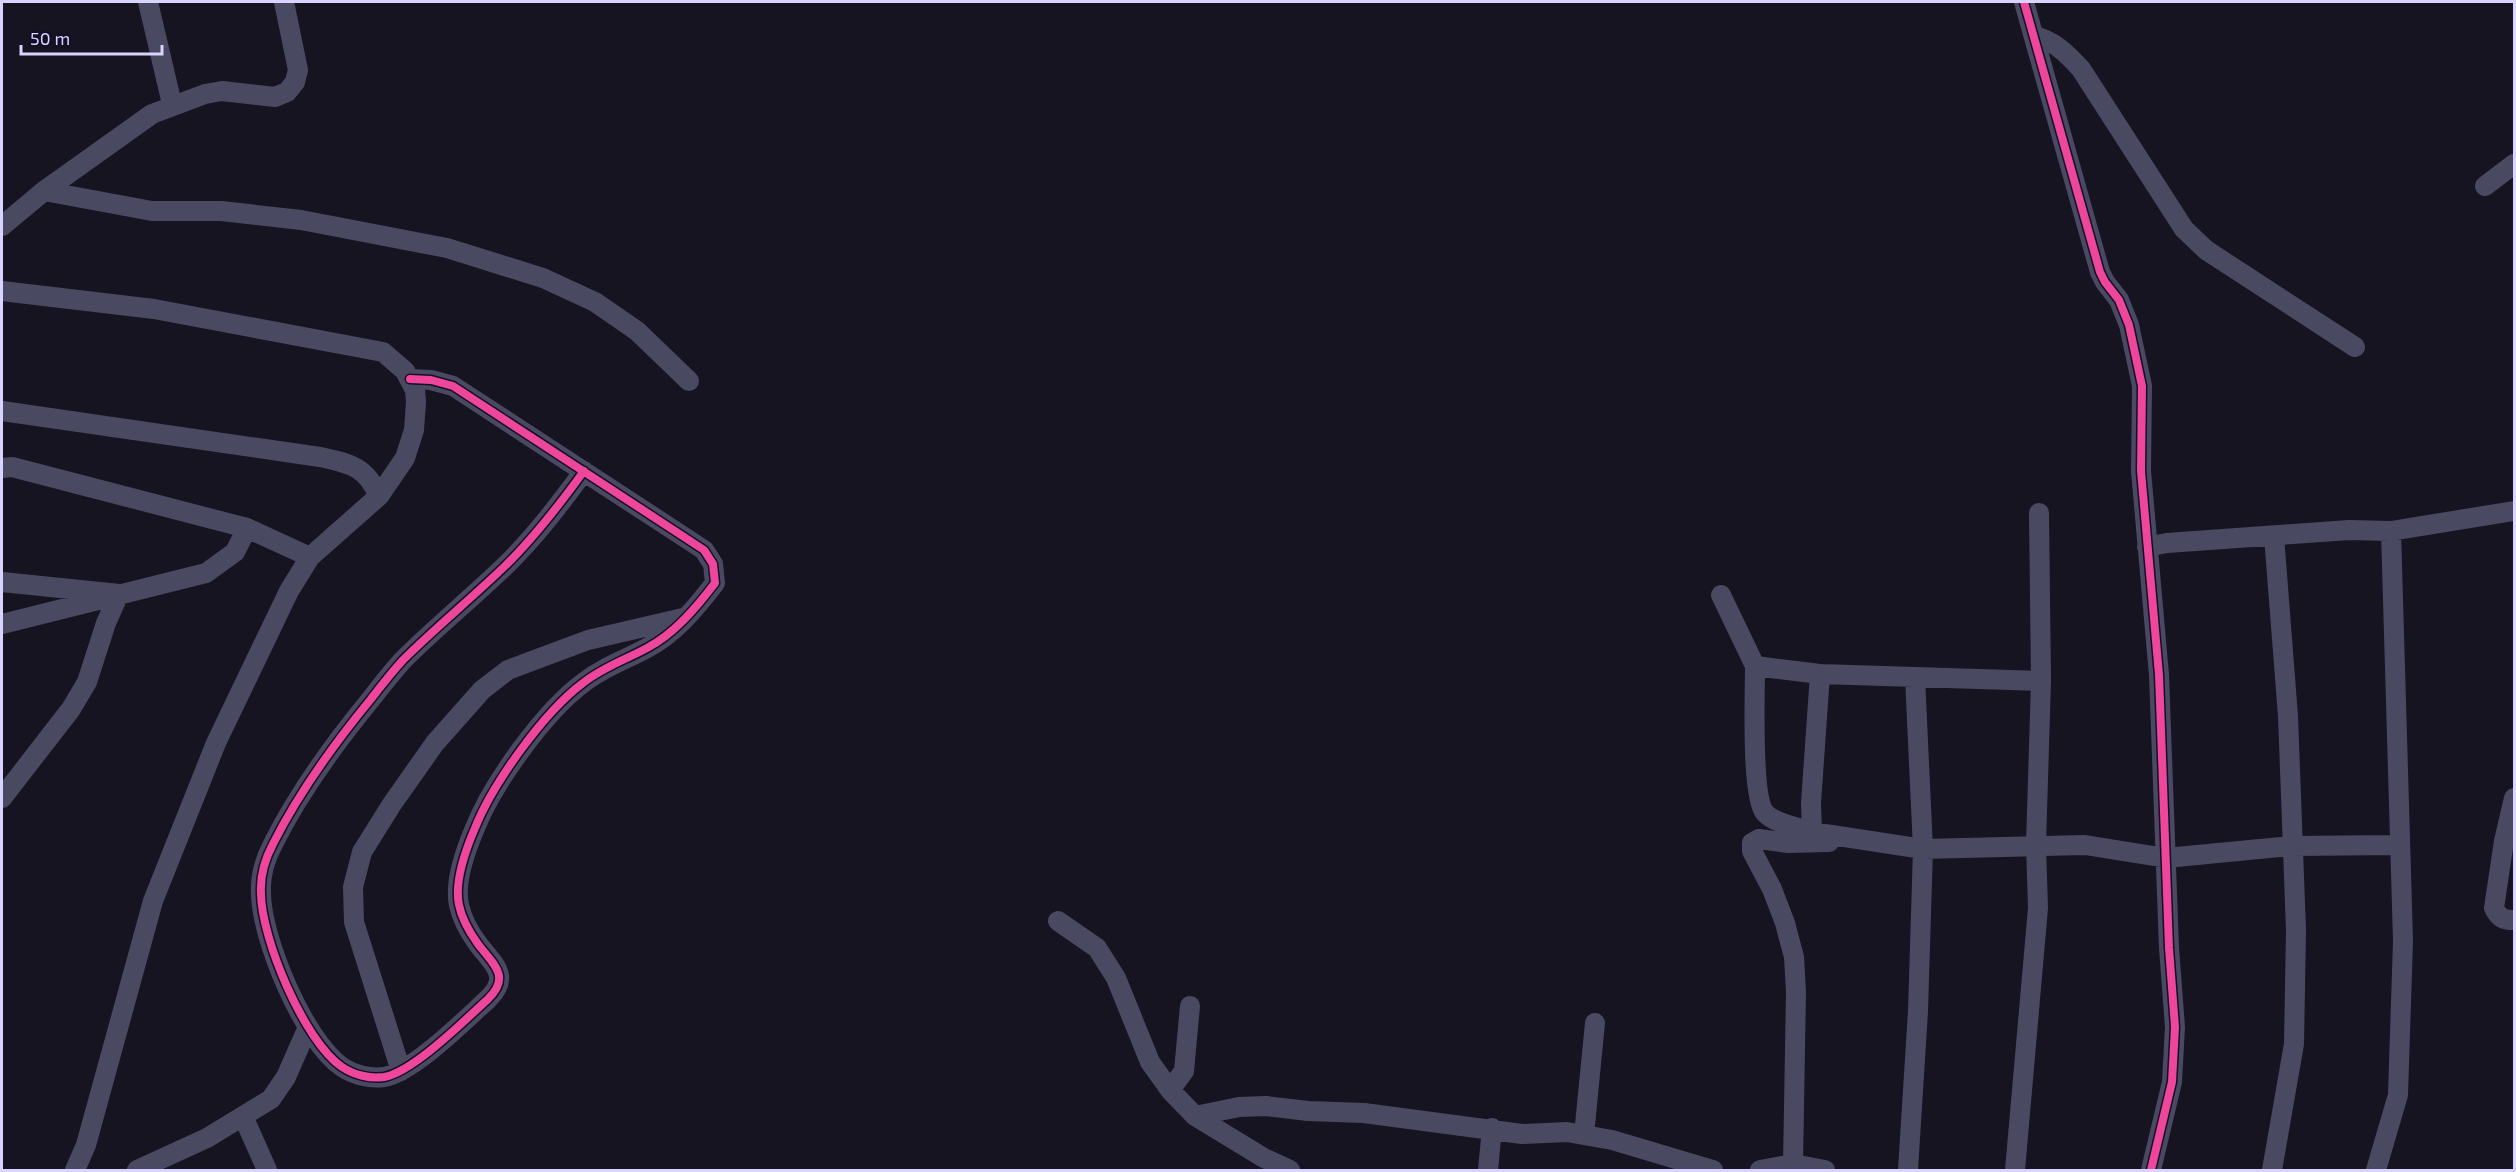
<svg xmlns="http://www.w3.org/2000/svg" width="2516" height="1172" font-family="'Exo 2',sans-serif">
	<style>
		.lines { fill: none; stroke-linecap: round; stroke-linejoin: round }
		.minor { stroke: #4a4962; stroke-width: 20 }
		.cycleway-casing { stroke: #130f26; stroke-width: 11 }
		.cycleway { stroke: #ed469a; stroke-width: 8 }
	</style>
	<rect width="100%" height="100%" fill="#161421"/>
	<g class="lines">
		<path class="minor" d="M148,2L172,104
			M2024,2L2100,272L2105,282L2119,300L2129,325L2142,386L2141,471L2159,675L2169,948L2175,1027L2172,1082L2151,1170
			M2034,36C2054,40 2068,55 2081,69L2184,229L2206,250L2355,347
			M2485,186L2514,164
			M44,191L152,211H221L301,220L447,248L543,278L595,302L637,331L689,381
			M2,226L44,191L152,114L205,94L222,91L275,97L287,92L295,82L298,70L284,2
			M2,291L154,309L383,352L405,371L415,390L416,402L414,430L405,458L379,496L310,557L289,591L216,743L153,901L86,1145L75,1170
			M410,379L431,380L453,386L704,550L713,564L715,583C696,608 674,634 647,648C625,660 603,667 583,683C544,712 493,783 475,828C466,849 454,882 459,905C462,920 470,933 478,944C492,963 512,976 488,999C465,1020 413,1072 384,1077C370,1079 354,1075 342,1067C304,1041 261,938 261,893C260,875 265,859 273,844C299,792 334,744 371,699C381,686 392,672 403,660C436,627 472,598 505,566C535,537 560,504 584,471
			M2,411L320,457C351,464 365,466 379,496
			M2,468L12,467L247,528L310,557
			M2147,547L2167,543L2349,530L2391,531L2514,511
			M2,582L119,594L106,623L87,682L71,709L2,798
			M1721,595L1755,666L1820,674L2041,681
			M2,624L206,573L235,552L247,528
			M1755,666C1755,692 1751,797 1765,813C1775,824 1799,827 1812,832
			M1820,674L1811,803L1812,832L1923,849L2085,845L2166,858L2291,846L2399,845
			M2514,798L2504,841L2494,908C2499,918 2503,920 2514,920
			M1058,921L1097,948L1116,978L1150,1062L1170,1090L1195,1116L1264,1158L1290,1170
			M401,1071L354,922L353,887L362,852L392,804L435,743L482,690L508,670L588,640L683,618
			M1170,1090L1184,1071L1190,1006
			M243,1116L267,1170
			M1195,1116L1239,1107L1266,1106L1308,1111L1364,1113L1522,1134L1567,1132L1612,1140L1713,1170
			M1584,1135L1595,1023
			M1793,1164L1796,992L1794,957L1785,923L1772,889L1752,851V843L1759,839L1788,843L1829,842
			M137,1170L207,1138L271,1099L286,1077L308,1027
			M1488,1170L1492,1128
			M1760,1170L1793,1164L1825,1170
			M1908,1170L1918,1011L1923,849L1915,677
			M2015,1170L2038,908L2036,845L2041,681L2039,513
			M2272,1170L2294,1044L2296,930L2288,716L2274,536
			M2376,1170L2398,1095L2403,941L2391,531"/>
		<defs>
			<path id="cycleway" d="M2024,2L2100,272L2105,282L2119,300L2129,325L2142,386L2141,471L2159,675L2169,948L2175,1027L2172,1082L2151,1170
				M410,379L431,380L453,386L704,550L713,564L715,583C696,608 674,634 647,648C625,660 603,667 583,683C544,712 493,783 475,828C466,849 454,882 459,905C462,920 470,933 478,944C492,963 512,976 488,999C465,1020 413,1072 384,1077C370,1079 354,1075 342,1067C304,1041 261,938 261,893C260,875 265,859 273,844C299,792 334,744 371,699C381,686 392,672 403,660C436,627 472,598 505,566C535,537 560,504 584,471"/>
		</defs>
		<use href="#cycleway" class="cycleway-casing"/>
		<use href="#cycleway" class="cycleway"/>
	</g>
	<rect width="2516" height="1172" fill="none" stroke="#d9d4ff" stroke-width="6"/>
	<path d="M21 45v9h141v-9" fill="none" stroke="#d9d4ff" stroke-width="3"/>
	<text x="30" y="45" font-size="18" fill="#d9d4ff" stroke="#130f26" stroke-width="4.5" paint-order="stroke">50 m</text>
</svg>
